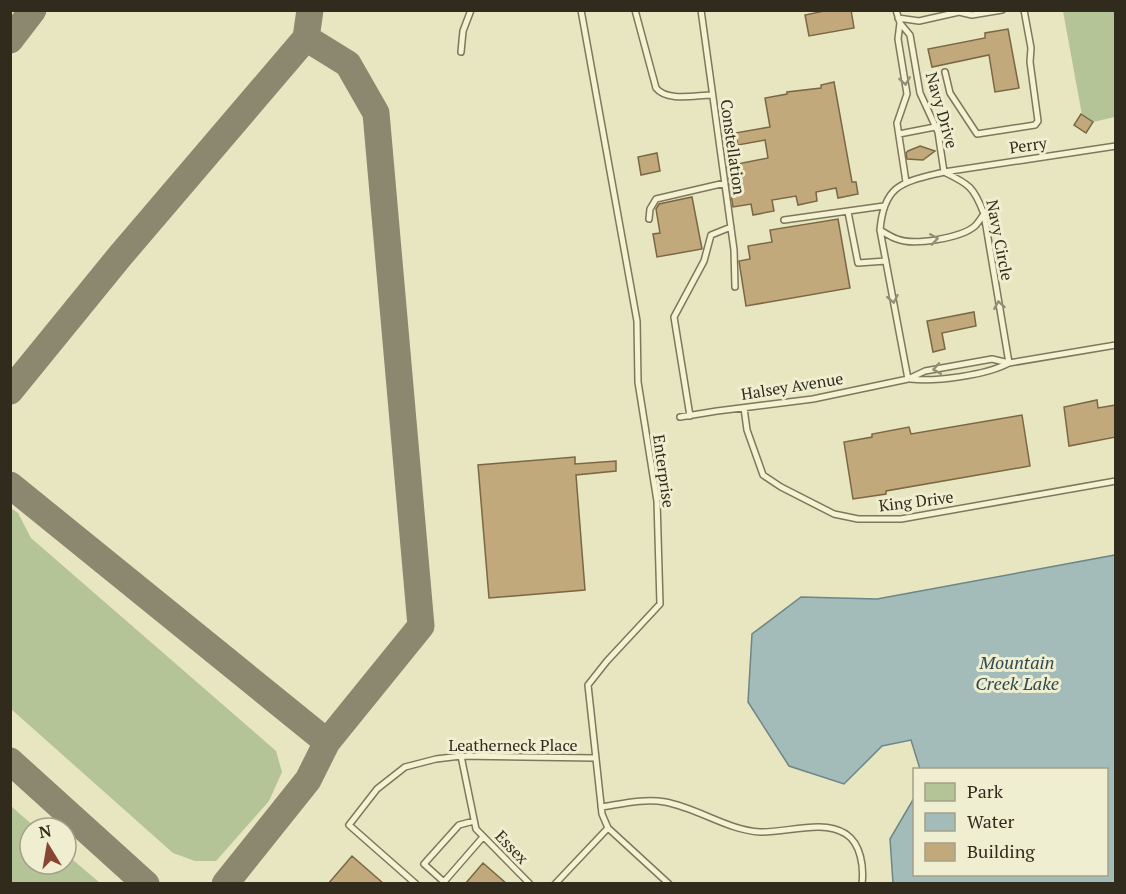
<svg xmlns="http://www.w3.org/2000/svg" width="1126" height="894" font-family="'PT Serif',serif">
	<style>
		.green { fill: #b4c497 }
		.water { fill: #a3bbb9; stroke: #6c8787; stroke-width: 1.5 }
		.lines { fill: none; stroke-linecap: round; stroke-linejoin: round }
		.taxiway { stroke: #8c886f; stroke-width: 27 }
		.building { fill: #c1a97c; stroke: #7b6744; stroke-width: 1.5 }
		.lane-casing { stroke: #7f775b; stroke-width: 8 }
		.lane { stroke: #f4f2d3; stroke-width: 5 }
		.oneway { stroke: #928e78 }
		.labels { text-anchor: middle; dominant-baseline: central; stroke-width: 6; stroke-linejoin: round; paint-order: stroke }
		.street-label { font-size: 16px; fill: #312b1d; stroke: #f0eed0 }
		.water-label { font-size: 18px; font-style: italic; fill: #2e494f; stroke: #f0eed0 }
	</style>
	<rect width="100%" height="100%" fill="#e8e5c1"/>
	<path class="green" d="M1063,11H1115V117L1093,122L1082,115Z
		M11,508L18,513L31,538L276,751L282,772L269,801L216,861H195L173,853L11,709Z
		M11,806L36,828H30V864H66V854L100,883H11Z"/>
	<path class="water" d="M1115,555V883H893L890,839L914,798V874H1106V770L920,769L911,740L882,746L844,784L789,766L748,702L752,634L801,597L877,599Z"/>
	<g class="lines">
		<path class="taxiway" d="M306,38L348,64L376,113L421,626L327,742
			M10,40L33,10
			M10,391L120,256L306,38L310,10
			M10,485L327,742L308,780L225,884
			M10,761L146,884"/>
	</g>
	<path class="building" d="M829,10H851L854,28L809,36L805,15Z
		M1008,29L1019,88L995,92L989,55L932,67L928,49L985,38V33Z
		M834,82L852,182H856L858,194L838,198L836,188L816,192L817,201L798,205L796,196L772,200L774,211L753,215L751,204L733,207L727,166L768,158L765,140L738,145L735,133L770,127L765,98L787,94V92L821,88V85Z
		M1081,114L1093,122L1086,133L1074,125Z
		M920,146L935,151L923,160L907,159L906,153L908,151Z
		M657,153L660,171L641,175L638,157Z
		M692,197L702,249L657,257L653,234L660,233L656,209L659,204Z
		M838,219L850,288L746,306L739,261L750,259L748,246L772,242L770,230Z
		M974,312L976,326L942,333L945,349L933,352L927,321Z
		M1097,400L1098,408L1116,405V437L1069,446L1064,407Z
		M1022,415L1030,466L886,491V494L853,499L844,442L872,437V434L909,427L911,434Z
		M575,457V464L616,461V471L576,475L585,590L489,598L478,465Z
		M352,856L384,884H328Z
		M483,863L507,884H465Z"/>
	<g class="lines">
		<defs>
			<path id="lane" d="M581,10L637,321L638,382L657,501L660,604L607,661L588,685L602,814L608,828L669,884
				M635,10L656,88C667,102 696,95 712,95
				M701,10L734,250L735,287
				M896,10L900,23L898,39L907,94L897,123L906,182
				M898,18L919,21L959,12L972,15L1002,10
				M900,23L910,35L920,93L938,132L944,172L1116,146
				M461,52L463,31L471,10
				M945,72L950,93L977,134L1035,125L1038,121L1030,62L1031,48L1024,10
				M899,134L935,127
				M848,212L858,263L886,261
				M649,219L650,209L656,199L725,183
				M784,220L884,206
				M880,230C885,233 891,237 897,239C914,246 961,238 975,226C978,223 981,218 984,214
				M908,379L880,230C884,183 904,182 944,172C969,184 974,187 984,214L1009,363
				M910,379C937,382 986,375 1009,363L1116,345
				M744,408L747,430L763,475L781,487L834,514L858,519H901L1116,481
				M690,416L674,317L704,261L711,235L731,227
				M680,417L717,411L813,399L908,379L925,371L992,359L1009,363
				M461,756L476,829L530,884
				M601,807C621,804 645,798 665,802C698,808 727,830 760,832C787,833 822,819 846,834C861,844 864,867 862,884
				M444,882L424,864L459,825L474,821
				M443,883L483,837
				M416,884L349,825L377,789L405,767L436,759L461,756L595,758
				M555,884L608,828"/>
		</defs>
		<use href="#lane" class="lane-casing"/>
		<use href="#lane" class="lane"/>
	</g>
	<defs><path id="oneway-chevron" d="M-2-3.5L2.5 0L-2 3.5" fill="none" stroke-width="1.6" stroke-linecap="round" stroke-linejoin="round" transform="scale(1.5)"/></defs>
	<g class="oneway">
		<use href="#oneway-chevron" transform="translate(905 81) rotate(81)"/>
		<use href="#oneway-chevron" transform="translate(934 239) rotate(-8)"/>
		<use href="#oneway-chevron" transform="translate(893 299) rotate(79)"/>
		<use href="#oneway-chevron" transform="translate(999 305) rotate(-100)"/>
		<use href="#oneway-chevron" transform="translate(937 369) rotate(170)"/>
	</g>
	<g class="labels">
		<g class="street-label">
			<text transform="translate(942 110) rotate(74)">Navy Drive</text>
			<text transform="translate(1028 145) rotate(-8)">Perry</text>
			<text transform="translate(733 147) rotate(82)">Constellation</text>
			<text transform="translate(1000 240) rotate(79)">Navy Circle</text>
			<text transform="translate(792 386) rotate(-9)">Halsey Avenue</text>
			<text transform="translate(664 471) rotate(82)">Enterprise</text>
			<text transform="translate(916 501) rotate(-7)">King Drive</text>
			<text x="513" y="745">Leatherneck Place</text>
			<text transform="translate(512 847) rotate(46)">Essex</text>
		</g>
		<g class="water-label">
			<text x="1017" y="662">Mountain<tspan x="1017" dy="21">Creek Lake</tspan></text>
		</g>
	</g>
	<rect width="1126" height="894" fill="none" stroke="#312b1d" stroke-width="24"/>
	<rect x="913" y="768" width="195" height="108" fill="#f0eed0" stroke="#a4a088" stroke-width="1.5"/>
	<rect x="925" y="783" width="30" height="18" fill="#b4c497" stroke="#a4a088" stroke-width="1.5"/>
	<text x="967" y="798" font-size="18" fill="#312b1d">Park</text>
	<rect x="925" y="813" width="30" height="18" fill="#a3bbb9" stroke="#a4a088" stroke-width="1.5"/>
	<text x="967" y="828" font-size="18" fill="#312b1d">Water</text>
	<rect x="925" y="843" width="30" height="18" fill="#c1a97c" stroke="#a4a088" stroke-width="1.5"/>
	<text x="967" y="858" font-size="18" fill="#312b1d">Building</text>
	<g transform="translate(48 846) rotate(349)"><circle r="28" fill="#f0eed0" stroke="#a4a088" stroke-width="1.5"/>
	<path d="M0-4.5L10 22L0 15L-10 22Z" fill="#874632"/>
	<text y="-9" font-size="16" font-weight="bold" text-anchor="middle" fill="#312b1d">N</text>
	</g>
</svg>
